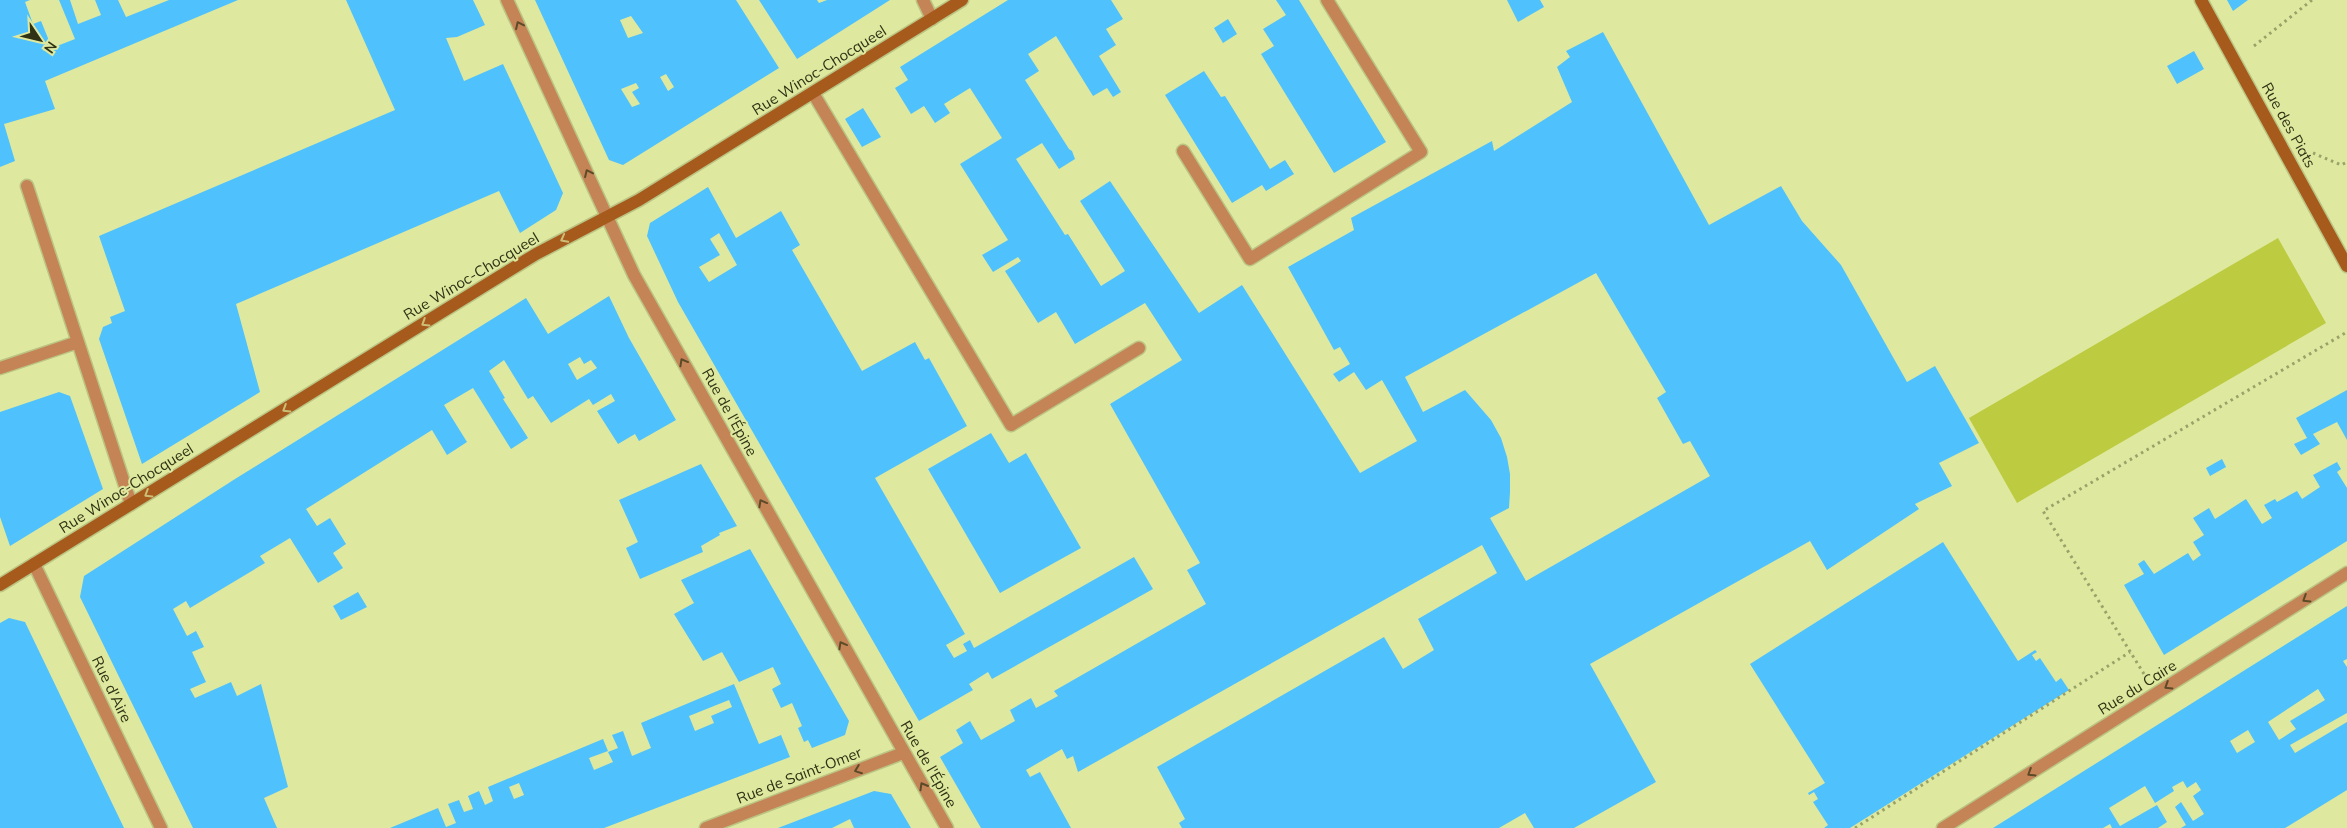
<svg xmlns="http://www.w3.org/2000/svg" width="2347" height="828" font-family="Mulish,sans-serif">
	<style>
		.green { fill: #bdcb41 }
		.building { fill: #4fc1fc; fill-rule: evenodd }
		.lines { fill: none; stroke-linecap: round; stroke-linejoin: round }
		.lane-casing { stroke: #bbc483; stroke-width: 15 }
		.street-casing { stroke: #bbc483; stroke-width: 15 }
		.secondary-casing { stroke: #bbc483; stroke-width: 15 }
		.path { stroke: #9aa269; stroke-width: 3; stroke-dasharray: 2.5 4; stroke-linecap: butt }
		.lane { stroke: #c58456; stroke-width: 12 }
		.street { stroke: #c58456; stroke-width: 12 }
		.secondary { stroke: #a65a1b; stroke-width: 12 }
		.oneway { stroke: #5c4b28 }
		.oneway2 { stroke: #cdbe77 }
		.labels { text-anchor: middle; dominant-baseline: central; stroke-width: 4; stroke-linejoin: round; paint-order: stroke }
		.street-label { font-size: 15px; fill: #2f3214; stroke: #dee99f }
	</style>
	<rect width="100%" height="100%" fill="#dee99f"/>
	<path class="green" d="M2278,238L2326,323L2017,503L1969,418Z"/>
	<path class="building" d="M0,0H30L25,2L33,24L41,21L52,48L75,39L59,0H70L78,24L101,15L95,0H118L126,17L169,0H238L45,81L55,109L4,124L15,161L0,167Z
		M346,0H473L485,25L457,37L446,38L464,81L503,64L563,193L556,210L520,233L499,191L236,304L260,392L142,464L99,339L103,327L112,323L110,317L125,311L99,236L395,110Z
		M535,0H736L779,68L623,165L609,160ZM631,16L643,33L628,38L620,20ZM666,74L674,87L668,91L660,77ZM636,83L639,88L632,92L640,104L632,107L621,89Z
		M759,0H817L819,3L827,0H890L797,59Z
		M1008,0H1111L1123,19L1106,29L1116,45L1099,56L1121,92L1113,97L1107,88L1093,96L1056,36L1028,54L1039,71L1025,80L1069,149L1072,151L1075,159L1059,169L1042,143L1016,159L1065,235L1068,234L1101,286L1125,271L1080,201L1110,181L1199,313L1242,285L1360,473L1417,441L1382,380L1366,390L1354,372L1339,382L1333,374L1350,364L1340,347L1334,350L1288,267L1354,230L1351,218L1492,141L1494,151L1572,102L1557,67L1570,57L1566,51L1603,32L1709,225L1781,186L1802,221L1841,265L1907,382L1935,366L1979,443L1939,463L1952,486L1915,504L1919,509L1827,570L1810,541L1590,664L1656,782L1574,828H1534L1525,813L1499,828H1182L1179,823L1185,819L1157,767L1384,637L1403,669L1434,650L1418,619L1497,573L1482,545L1078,772L1073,756L1067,759L1062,749L1026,770L1030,777L1040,772L1071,828H981L940,757L963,743L956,730L970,721L981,740L1015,721L1010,710L1031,698L1036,708L1058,696L1054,691L1206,604L1187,570L1200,563L1110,404L1182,360L1145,303L1075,344L1056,312L1038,323L1005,271L1021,261L1018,257L993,272L982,255L1008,240L960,164L1002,138L970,88L944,104L950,113L935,123L924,106L911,114L895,88L908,80L900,67ZM1596,273L1666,392L1657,398L1683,444L1690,441L1710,476L1526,581L1490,518L1509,508L1510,492V474L1507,457L1501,438L1491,420L1465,390L1423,412L1405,377Z
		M1276,0H1299L1386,142L1334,173L1261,54L1274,46L1263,29L1286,15Z
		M1507,0H1540L1544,7L1518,22Z
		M2227,0H2248L2233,11Z
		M1228,19L1237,34L1223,43L1214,28Z
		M2194,51L2204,69L2177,84L2167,66Z
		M1204,71L1221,97L1225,96L1270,169L1285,160L1294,174L1266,191L1262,185L1232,203L1165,95Z
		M863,108L881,137L862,147L845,119Z
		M708,187L736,238L781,211L800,245L792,250L862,371L915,342L925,360L929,358L967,426L875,478L965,634L946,645L954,658L967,651L963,644L970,640L974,648L1134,557L1153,589L992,679L988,672L969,684L973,690L919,721L678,302L647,236L650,223ZM719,233L737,265L709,282L699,267L720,255L710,239Z
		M609,296L629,338L676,420L639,441L635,434L618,444L597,411L615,401L611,394L593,405L589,399L551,423L533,396L528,399L504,360L489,371L505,398L503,399L528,438L511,449L473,388L444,405L467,442L447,455L432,430L306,509L317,526L330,518L346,544L333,553L343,568L318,583L290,538L260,556L265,563L190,608L186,601L173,609L187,636L196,631L204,647L192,652L206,682L190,689L195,698L231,682L237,696L261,684L288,787L264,798L277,828H193L80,597L84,576L235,479L526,298L548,334ZM580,357L584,364L591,360L597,368L577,380L568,364Z
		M2347,390V440L2337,422L2313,434L2320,444L2301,455L2294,444L2307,438L2296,418Z
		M59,392L70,396L103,489L10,546L0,517V412Z
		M991,433L1009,463L1026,453L1081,548L1000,593L928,469Z
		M2222,459L2226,467L2210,476L2206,468Z
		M2337,462L2341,469L2337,472L2347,488V541L2164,655L2124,585L2144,574L2138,564L2144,560L2154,574L2188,553L2193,561L2201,555L2193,542L2204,535L2193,518L2209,508L2215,519L2246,499L2262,524L2272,518L2264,505L2275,499L2277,502L2297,491L2302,499L2320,487L2313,475Z
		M701,464L737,526L719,533L720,535L701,546L703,552L640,579L626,548L638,542L619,500Z
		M1943,542L2018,661L2035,650L2037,652L2032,655L2036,661L2040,658L2056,682L2061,678L2069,690L1850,828H1824L1828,825L1813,802L1818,799L1814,792L1809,795L1808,793L1825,783L1750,664Z
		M750,549L849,721L845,735L812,748L808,740L804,742L798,728L802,726L792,703L781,708L772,689L781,684L773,667L739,682L722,652L703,661L674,614L694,603L681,580Z
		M358,592L367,607L341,620L333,606Z
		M2347,606V659L2343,661L2347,667V713L2290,745L2295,753L2347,722V790L2285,828H2181L2186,825L2175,807L2181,802L2193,821L2204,814L2193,796L2201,790L2196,782L2187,788L2183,781L2172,787L2174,791L2155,803L2145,786L2109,808L2120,826L2157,805L2167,822L2158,828H2112L2110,824L2103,828H1993ZM2318,689L2325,700L2290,721L2296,729L2279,740L2268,722ZM2248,730L2255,742L2237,753L2230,741Z
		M9,618L25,622L124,828H0V623Z
		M734,684L759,744L781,735L790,757L604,828H390L438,808L446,827L456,823L448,804L459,800L464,812L473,809L468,796L479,791L485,805L493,801L488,787L603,739L608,751L589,758L594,770L613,762L608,752L618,748L612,735L623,731L632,756L651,748L641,723ZM729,700L732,707L711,716L714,723L695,731L689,716ZM519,783L524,795L514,799L509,787Z
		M874,791L891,794L911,828H854L850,819L832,828H778Z"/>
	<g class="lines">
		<defs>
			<path id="lane" d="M813,93L1011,425L1139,348
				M1183,151L1250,259L1421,152L1327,0
				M27,186L131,504
				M0,368L78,342"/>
			<path id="street" d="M507,0L634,275L947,828
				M923,0L932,19
				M34,564L161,828
				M706,828L903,753
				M1943,828L2347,573"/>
			<path id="secondary" d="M2201,0L2347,266
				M0,585L536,254L639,200L962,0"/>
		</defs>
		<use href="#lane" class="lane-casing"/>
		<use href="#street" class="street-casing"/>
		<use href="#secondary" class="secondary-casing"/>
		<path class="path" d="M2254,46L2312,0
			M2313,153L2341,165L2347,162
			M2144,674L2043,511L2347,332
			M1855,828L2130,652"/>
		<use href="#lane" class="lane"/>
		<use href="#street" class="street"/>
		<use href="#secondary" class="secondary"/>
	</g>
	<defs><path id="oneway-chevron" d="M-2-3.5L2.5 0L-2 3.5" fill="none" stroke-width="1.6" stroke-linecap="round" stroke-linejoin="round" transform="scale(1.25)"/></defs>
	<g class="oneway">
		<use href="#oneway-chevron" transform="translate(519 25) rotate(-115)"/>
		<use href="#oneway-chevron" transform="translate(588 173) rotate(-115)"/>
		<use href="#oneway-chevron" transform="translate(683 362) rotate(-119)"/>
		<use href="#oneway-chevron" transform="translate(762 503) rotate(-119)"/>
		<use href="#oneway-chevron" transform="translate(2306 599) rotate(148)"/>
		<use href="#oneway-chevron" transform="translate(842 645) rotate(-119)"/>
		<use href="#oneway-chevron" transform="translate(2168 686) rotate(148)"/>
		<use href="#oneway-chevron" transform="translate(858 770) rotate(159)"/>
		<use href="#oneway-chevron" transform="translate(2031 773) rotate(148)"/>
		<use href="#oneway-chevron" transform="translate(923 786) rotate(-120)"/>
	</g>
	<g class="oneway2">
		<use href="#oneway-chevron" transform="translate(564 239) rotate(152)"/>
		<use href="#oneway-chevron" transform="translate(425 323) rotate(148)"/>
		<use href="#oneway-chevron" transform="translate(286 409) rotate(148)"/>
		<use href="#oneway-chevron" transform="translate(148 494) rotate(148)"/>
	</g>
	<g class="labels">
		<g class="street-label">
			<text transform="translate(819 70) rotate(-32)">Rue Winoc-Chocqueel</text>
			<text transform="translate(2289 125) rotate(61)">Rue des Piats</text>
			<text transform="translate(471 276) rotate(-31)">Rue Winoc-Chocqueel</text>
			<text transform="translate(730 412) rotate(61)">Rue de l'Épine</text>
			<text transform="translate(126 488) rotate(-32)">Rue Winoc-Chocqueel</text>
			<text transform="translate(2137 687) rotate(-32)">Rue du Caire</text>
			<text transform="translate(112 689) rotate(64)">Rue d'Aire</text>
			<text transform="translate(929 764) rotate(60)">Rue de l'Épine</text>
			<text transform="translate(799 775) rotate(-21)">Rue de Saint-Omer</text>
		</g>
	</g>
	<g transform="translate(40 40) rotate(125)" stroke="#dee99f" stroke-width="4" paint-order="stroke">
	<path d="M0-4L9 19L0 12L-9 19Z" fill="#2f3214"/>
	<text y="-8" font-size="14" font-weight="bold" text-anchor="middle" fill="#2f3214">N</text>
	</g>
</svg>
